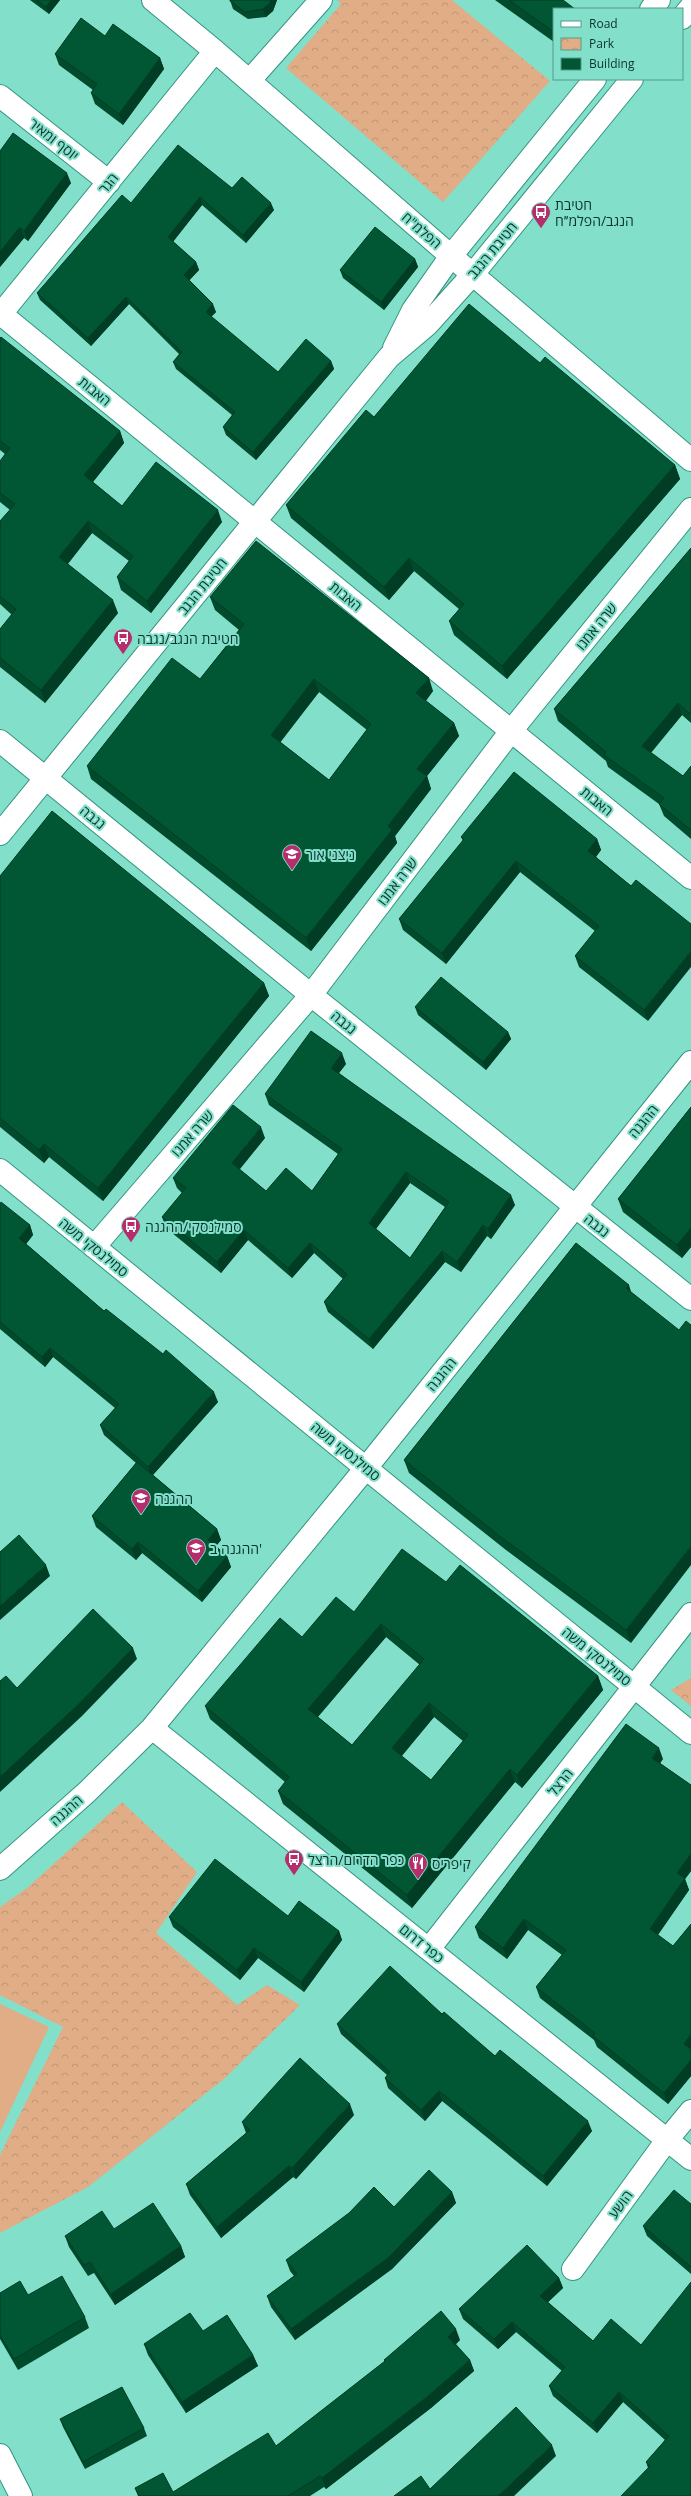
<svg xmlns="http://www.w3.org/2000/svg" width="691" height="2496" font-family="'Open Sans',Heebo,sans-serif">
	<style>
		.park { fill: url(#park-crowns) }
		.pitch { fill: #e0ad87 }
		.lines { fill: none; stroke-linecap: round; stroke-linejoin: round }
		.minor-casing { stroke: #339481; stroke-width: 24 }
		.minor { stroke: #fff; stroke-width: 22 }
		.wall { fill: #014b2c; fill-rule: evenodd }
		.shaded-wall { fill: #013d24 }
		.building { fill: #015733; stroke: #013d24; fill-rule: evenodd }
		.labels { text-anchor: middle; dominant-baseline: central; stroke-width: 4; stroke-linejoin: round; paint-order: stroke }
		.street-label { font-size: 14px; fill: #0b342c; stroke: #82dfca }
		.poi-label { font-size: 14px; fill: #0b342c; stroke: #82dfca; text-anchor: start }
	</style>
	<defs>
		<pattern id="park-crowns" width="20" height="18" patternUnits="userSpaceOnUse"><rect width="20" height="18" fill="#e0ad87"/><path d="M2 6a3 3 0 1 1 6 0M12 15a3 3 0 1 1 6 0" fill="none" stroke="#bf9575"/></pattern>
	</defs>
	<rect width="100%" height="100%" fill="#82dfca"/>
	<path class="park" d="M337,0H452L550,81L443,202L286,68L341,4Z
		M691,1678V1706L671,1690Z
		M122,1802L197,1872L156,1933L237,2005L267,1985L300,2005L224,2079L88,2187L0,2233V2155L63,2027L0,1995V1907L27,1888Z"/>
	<path class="pitch" d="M0,2004L49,2027L0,2132Z"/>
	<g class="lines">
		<defs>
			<path id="minor" d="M153,0L215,51L451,256L691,460
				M651,9L659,0
				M682,18L691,7
				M250,80L321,0
				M0,96L109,182
				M1,314L691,878
				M0,315L215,51
				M394,348L413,310L451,256L595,79
				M0,741L311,995L691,1299
				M0,834L389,357L428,324L473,274L632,79
				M0,1170L691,1733
				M94,1247L311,995L511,731L691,509
				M152,1728L691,2159
				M0,1869L87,1792L152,1728L366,1468L691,1062
				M429,1949L691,1614
				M573,2269L667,2140L691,2111
				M0,2455L21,2496"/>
		</defs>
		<use href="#minor" class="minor-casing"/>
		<use href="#minor" class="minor"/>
	</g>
	<path class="wall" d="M30,0H60L49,14Z
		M230,0H277L273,11L266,17L248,19L233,9Z
		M495,0H563L554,9V42Z
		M105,36L160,58L164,69L123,125L95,104L91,93L93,90L59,65L55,54Z
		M0,151L71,183L28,241L24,238L0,267Z
		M232,188L274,210L246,243L202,205L173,242L196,262L199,270L189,280L216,312L211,317L278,372L331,361L334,369L256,460L226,435L223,427L232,415L176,369L173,362L179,354L129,304L91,346L40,300L37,293L131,203Z
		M415,259L418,267L384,310L343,278L340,270Z
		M0,338L120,431L124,443L93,482L122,506L222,522L151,613L121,590L117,577L129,561L92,533L68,564L118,613L45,703L0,667V629L12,615L0,604V521L10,510L0,502V461L5,454L0,450Z
		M540,363L675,465L680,479L507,679L454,635L449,621L459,609L414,571L389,600L291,518L286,505L374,417Z
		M691,548V723L682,715L651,753L683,776L691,766V839L664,816L659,804L608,767L606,761L558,721L554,709Z
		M210,597L433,691L426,701L454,723L459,736L427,776L431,789L395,836L397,843L311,951L91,779L87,766L200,679L239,630L215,610ZM319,692L367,730L329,780L280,742Z
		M461,837L597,839L601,850L596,857L631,886L648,1021L579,967L575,956L595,931L520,872L446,964L403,930L399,919L463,841Z
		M0,876L264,983L269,996L103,1201L49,1157L44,1163L0,1127Z
		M415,1007L508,1032L511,1039L486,1070L418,1015Z
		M346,1064L339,1073L515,1205L491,1239L487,1236L461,1272L445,1262L373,1349L328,1312L324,1302L343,1279L314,1253L292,1278L248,1240L221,1273L166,1228L162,1217L182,1193L177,1188L173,1178L265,1138L239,1169L266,1191H312L338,1154L269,1105L265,1094ZM410,1183L445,1207L410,1258L376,1229Z
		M691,1107V1247L682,1258L623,1212L618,1199Z
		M0,1204L30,1225L33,1235L26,1244L104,1311L218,1402L153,1475L217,1529L221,1540L216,1546L227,1556L231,1567L202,1602L142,1553L136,1560L96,1527L92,1516L136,1463L104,1435L100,1425L115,1408L53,1357L45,1367L0,1329Z
		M576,1243L631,1643L506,1550L409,1473L404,1460Z
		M446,1582L598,1676L603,1690L522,1788L515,1782L412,1908L283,1804L278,1791L285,1782L210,1719L205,1706L302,1637L354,1612ZM386,1637L420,1665L352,1745L318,1717ZM434,1717L463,1741L431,1780L401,1756Z
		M663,1759L660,1763L691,1785V1871L685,1879L689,1890L658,1935L673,1946L691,1924V2076L668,2104L597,2047L594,2040L540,1998L536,1987L562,1955L528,1930L507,1959L479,1938L475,1927Z
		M288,1916L339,1931L342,1940L304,1992L258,1958L240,1980L173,1927L169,1917Z
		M442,2014L495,2056L592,2131L547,2186L442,2101L425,2121L388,2088L385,2078L387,2075L341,2034L337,2024Z
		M354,2115L296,2179L293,2177L221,2238L190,2195L186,2184L246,2133L242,2122Z
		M452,2192L456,2203L392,2269L295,2340L271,2307L267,2296L294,2276L290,2271L286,2260L394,2207Z
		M691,2204V2274L647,2236L643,2226Z
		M114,2229L181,2246L185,2257L115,2305L94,2273L88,2276L69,2247L65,2236Z
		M559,2278L563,2288L548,2302L593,2341L641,2345L691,2496L648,2468L646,2462L665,2440L623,2402L597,2433L553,2396L549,2386L562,2371L516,2332L498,2349L463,2319L459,2309Z
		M0,2293L28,2295L85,2317L89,2328L18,2370L0,2339Z
		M203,2331L253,2355L258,2366L186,2413L148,2355L144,2344Z
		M460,2340L456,2344L470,2360L474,2371L431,2408L326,2489L324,2487L310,2496H138L135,2488L173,2492L276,2446L385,2362L384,2360Z
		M60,2419L144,2428L147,2436L85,2469L63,2427Z"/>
	<path class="shaded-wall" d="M51,0H60L49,14L46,7Z
		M271,0H277L273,11L266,17L263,9Z
		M160,58L164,69L123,125L119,114Z
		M67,173L71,183L28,241L24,231Z
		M200,197L202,205L170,245L168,237Z
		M271,203L274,210L246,243L243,235Z
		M20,227L24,238L0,267V252Z
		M415,259L418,267L384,310L381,302Z
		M196,262L199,270L187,283L184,275Z
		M126,297L129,304L91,346L88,338Z
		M213,304L216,312L208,320L206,312Z
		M331,361L334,369L256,460L253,452Z
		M120,431L124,443L88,488L84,475Z
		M675,465L680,479L507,679L502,666Z
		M218,510L222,522L151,613L147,601Z
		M88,521L92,533L63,569L59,557Z
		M409,558L414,571L389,600L384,587Z
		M113,600L118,613L45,703L41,690Z
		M429,678L433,691L421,706L416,693Z
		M314,679L319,692L276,748L271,735Z
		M678,703L682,715L646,758L642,746Z
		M454,723L459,736L427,776L431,789L395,836L397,843L311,951L306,938L388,826L417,769Z
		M597,839L601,850L592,862L588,851Z
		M516,861L520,872L446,964L442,953Z
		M691,951V967L648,1021L644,1010Z
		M264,983L269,996L103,1201L98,1188Z
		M508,1032L511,1039L486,1070L483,1062Z
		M342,1053L346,1064L335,1078L331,1068Z
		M261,1127L265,1138L236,1174L232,1163Z
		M44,1144L49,1157L44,1163L39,1150Z
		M406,1172L410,1183L372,1234L369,1223Z
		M511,1195L515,1205L491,1239L488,1229Z
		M30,1225L33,1235L23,1248L19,1238Z
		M483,1225L487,1236L461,1272L457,1262Z
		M691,1228V1247L682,1258L677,1245Z
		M244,1230L248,1240L221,1273L217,1262Z
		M310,1243L314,1253L292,1278L288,1268Z
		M442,1251L445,1262L373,1349L369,1339Z
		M629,1285L633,1298L626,1288Z
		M50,1348L53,1357L45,1367L42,1357Z
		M214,1392L218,1402L151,1477L148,1467Z
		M217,1529L221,1540L212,1551L208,1540Z
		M138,1542L142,1553L136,1560L132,1549Z
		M691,1546V1565L631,1643L626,1630Z
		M227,1556L231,1567L202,1602L198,1591Z
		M46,1565L50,1576L0,1620V1606Z
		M381,1624L386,1637L313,1722L308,1709Z
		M133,1648L137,1659L82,1716L0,1792V1777Z
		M598,1676L603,1690L522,1788L517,1775Z
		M429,1703L434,1717L397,1762L392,1748Z
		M659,1748L663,1759L656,1769L652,1758Z
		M510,1769L515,1782L412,1908L407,1895Z
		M691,1854V1871L685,1879L689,1890L654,1940L650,1929L677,1873Z
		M524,1919L528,1930L507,1959L503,1948Z
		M339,1931L342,1940L304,1992L301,1982Z
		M254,1948L258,1958L240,1980L237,1970Z
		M691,2034V2051L684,2044Z
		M691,2060V2076L668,2104L664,2093Z
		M439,2091L442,2101L425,2121L421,2110Z
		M350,2104L354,2115L296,2179L292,2168Z
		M588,2121L592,2131L547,2186L543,2176Z
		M289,2166L293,2177L221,2238L217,2227Z
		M452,2192L456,2203L392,2269L295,2340L291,2329Z
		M181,2246L185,2257L115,2305L111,2294Z
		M559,2278L563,2288L544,2306L540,2296Z
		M512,2322L516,2332L498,2349L494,2339Z
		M456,2329L460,2340L452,2348L448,2337Z
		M253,2355L258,2366L186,2413L182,2402Z
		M470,2360L474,2371L431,2408L326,2489L322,2478Z
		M619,2392L623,2402L597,2433L593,2423Z
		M552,2445L556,2456L514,2496H498Z"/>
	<path class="building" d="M37,0H51L46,7Z
		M230,0H271L270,3L263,9L245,12L230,1Z
		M509,0H563L575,9H554V32Z
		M81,18L105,36L113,24L160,58L119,114L91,93L97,84L55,54Z
		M13,133L67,173L24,231L20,227L0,252V151Z
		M178,145L232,188L242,177L271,203L243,235L200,197L168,237L196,262L184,275L213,304L206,312L278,372L306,339L331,361L253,452L223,427L235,412L173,362L182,352L126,297L88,338L37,293L122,195L131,203Z
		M375,227L415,259L381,302L340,270Z
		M469,304L540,363L545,357L675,465L502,666L449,621L464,604L409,558L384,587L286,505L366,410L374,417Z
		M1,337L120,431L84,475L122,506L156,462L218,510L147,601L117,577L133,556L88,521L59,557L113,600L41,690L0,658V629L16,609L0,596V521L15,504L0,493V461L10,448L0,441V338Z
		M256,541L429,678L416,693L454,723L417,769L427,776L388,826L392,830L306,938L87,766L172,658L200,679L244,624L210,597ZM314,679L371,724L329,780L271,735Z
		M691,548V711L689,713L678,703L642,746L683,776L691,766V830L659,804L664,798L604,755L606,752L554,709Z
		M514,772L597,839L588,851L631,886L636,880L691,924V951L644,1010L575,956L599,926L516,861L442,953L399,919L464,839L461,837Z
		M52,811L264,983L98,1188L44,1144L39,1150L0,1118V876Z
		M441,977L508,1032L483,1062L415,1007Z
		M311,1031L342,1053L331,1068L511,1195L488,1229L483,1225L457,1262L442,1251L369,1339L324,1302L347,1274L310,1243L288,1268L244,1230L217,1262L162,1217L186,1188L173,1178L233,1105L261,1127L232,1163L266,1191L286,1168L312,1191L342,1149L265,1094ZM406,1172L449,1202L410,1258L369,1223Z
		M691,1107V1228L677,1245L618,1199Z
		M1,1202L30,1225L19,1238L104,1311L106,1309L163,1354L166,1350L214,1392L148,1467L100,1425L119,1404L50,1348L42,1357L0,1322V1204Z
		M576,1243L629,1285L626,1288L679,1330L686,1321L691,1325V1546L626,1630L501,1537L404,1460Z
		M137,1462L217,1529L208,1540L227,1556L198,1591L138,1542L132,1549L92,1516Z
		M19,1535L46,1565L0,1606V1552Z
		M402,1549L446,1582L460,1565L598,1676L517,1775L510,1769L407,1895L278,1791L289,1777L205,1706L280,1618L302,1637L336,1597L354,1612ZM381,1624L424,1659L352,1745L308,1709ZM429,1703L468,1735L431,1780L392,1748Z
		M93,1609L133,1648L78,1705L0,1777V1681L6,1676L17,1688Z
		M626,1724L659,1748L652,1758L691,1785V1854L677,1873L685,1878L650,1929L673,1946L691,1924V2034L684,2044L691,2049V2060L664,2093L593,2036L595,2033L536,1987L566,1950L524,1919L503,1948L475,1927Z
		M215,1859L288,1916L299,1901L339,1931L301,1982L254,1948L237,1970L169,1917Z
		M390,1966L442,2014L444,2012L495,2056L500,2050L588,2121L543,2176L439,2091L421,2110L385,2078L390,2072L337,2024Z
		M300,2058L350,2104L292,2168L289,2166L217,2227L186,2184L250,2130L242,2122Z
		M429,2170L452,2192L388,2258L291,2329L267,2296L297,2274L286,2260L349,2213L374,2187L394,2207Z
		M674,2190L691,2204V2267L643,2226Z
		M153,2203L181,2246L111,2294L90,2262L84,2265L65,2236L102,2211L114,2229Z
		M527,2245L559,2278L540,2296L593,2341L611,2319L641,2345L691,2282V2496H621L650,2466L646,2462L669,2436L619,2392L593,2423L549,2386L565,2367L512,2322L494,2339L459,2309Z
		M62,2276L85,2317L14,2359L0,2335V2293L20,2281L28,2295Z
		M441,2311L456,2329L448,2337L470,2360L427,2397L322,2478L320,2476L288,2496H139L135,2488L163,2473L173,2492L268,2433L276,2446L385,2361L384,2360Z
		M190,2313L203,2331L227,2315L253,2355L182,2402L144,2344Z
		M122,2387L144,2428L83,2462L60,2419Z
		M516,2407L552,2445L498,2496H394L421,2476L430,2489Z"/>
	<defs>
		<symbol id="bus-pin" viewBox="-11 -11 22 30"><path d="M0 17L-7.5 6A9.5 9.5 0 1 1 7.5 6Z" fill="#b62d6c" stroke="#82dfca"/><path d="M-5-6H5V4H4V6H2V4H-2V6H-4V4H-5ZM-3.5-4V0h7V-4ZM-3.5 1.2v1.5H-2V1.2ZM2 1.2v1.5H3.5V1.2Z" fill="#fff"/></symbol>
		<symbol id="school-pin" viewBox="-11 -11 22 30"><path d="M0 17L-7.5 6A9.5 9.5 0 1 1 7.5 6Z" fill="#b62d6c" stroke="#82dfca"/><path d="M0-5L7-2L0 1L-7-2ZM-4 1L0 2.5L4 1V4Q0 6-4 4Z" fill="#fff"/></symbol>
		<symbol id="restaurant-pin" viewBox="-11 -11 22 30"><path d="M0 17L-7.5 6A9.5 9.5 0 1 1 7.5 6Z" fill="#b62d6c" stroke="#82dfca"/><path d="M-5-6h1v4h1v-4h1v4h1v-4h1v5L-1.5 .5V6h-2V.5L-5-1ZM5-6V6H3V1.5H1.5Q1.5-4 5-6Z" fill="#fff"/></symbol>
	</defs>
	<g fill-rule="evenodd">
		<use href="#bus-pin" x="530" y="201" width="22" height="30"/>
		<use href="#bus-pin" x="112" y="627" width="22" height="30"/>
		<use href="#school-pin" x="281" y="843" width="22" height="30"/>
		<use href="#bus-pin" x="120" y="1215" width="22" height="30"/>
		<use href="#school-pin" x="130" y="1487" width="22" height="30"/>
		<use href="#school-pin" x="185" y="1537" width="22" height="30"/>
		<use href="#bus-pin" x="283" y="1848" width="22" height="30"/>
		<use href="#restaurant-pin" x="407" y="1852" width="22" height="30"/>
	</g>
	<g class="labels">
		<g class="street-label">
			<text transform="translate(54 139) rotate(38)">יוסף ומאיר</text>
			<text transform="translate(108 183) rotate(-51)">הגר</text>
			<text transform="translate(422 230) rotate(41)">הפלמ"ח</text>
			<text transform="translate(492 250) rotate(-50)">חטיבת הנגב</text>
			<text transform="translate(95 391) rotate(39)">האבות</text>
			<text transform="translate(202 586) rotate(-51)">חטיבת הנגב</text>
			<text transform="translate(346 596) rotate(39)">האבות</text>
			<text transform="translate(596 626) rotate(-51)">שרה אמנו</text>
			<text transform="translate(597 801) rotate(39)">האבות</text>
			<text transform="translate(93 817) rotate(39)">נגבה</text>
			<text transform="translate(397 881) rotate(-53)">שרה אמנו</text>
			<text transform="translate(344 1022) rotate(39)">נגבה</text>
			<text transform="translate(643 1121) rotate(-51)">ההגנה</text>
			<text transform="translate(192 1133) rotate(-49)">שרה אמנו</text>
			<text transform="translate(597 1225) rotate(38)">נגבה</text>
			<text transform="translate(94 1247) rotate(39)">סמילנסקי משה</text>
			<text transform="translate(441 1374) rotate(-51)">ההגנה</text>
			<text transform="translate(346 1451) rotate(39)">סמילנסקי משה</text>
			<text transform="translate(597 1656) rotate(39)">סמילנסקי משה</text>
			<text transform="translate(560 1782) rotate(-52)">הרצל</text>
			<text transform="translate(66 1810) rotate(-42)">ההגנה</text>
			<text transform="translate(422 1943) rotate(39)">כפר דרום</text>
			<text transform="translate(620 2204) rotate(-54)">הושע</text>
		</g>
		<g class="poi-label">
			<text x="555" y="204">חטיבת<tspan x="555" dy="16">הנגב/הפלמ״ח</tspan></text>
			<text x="137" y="638">חטיבת הנגב/נגבה</text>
			<text x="306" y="854">ניצני אור</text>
			<text x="145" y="1226">סמילנסקי/ההגנה</text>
			<text x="155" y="1498">ההגנה</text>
			<text x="210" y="1548">ההגנה ב'</text>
			<text x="308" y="1859">כפר הדרום/הרצל</text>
			<text x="432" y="1863">קיפריס</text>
		</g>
	</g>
	<rect x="553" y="8" width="130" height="72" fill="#82dfca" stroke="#529b8b"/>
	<rect x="561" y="21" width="20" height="6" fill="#ffffff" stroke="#529b8b"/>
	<text x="589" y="28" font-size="12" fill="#0b342c">Road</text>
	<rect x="561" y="38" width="20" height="12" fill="url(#park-crowns)" stroke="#529b8b"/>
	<text x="589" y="48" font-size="12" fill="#0b342c">Park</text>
	<rect x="561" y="58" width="20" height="12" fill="#015733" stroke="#529b8b"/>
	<text x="589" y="68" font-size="12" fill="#0b342c">Building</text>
</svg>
